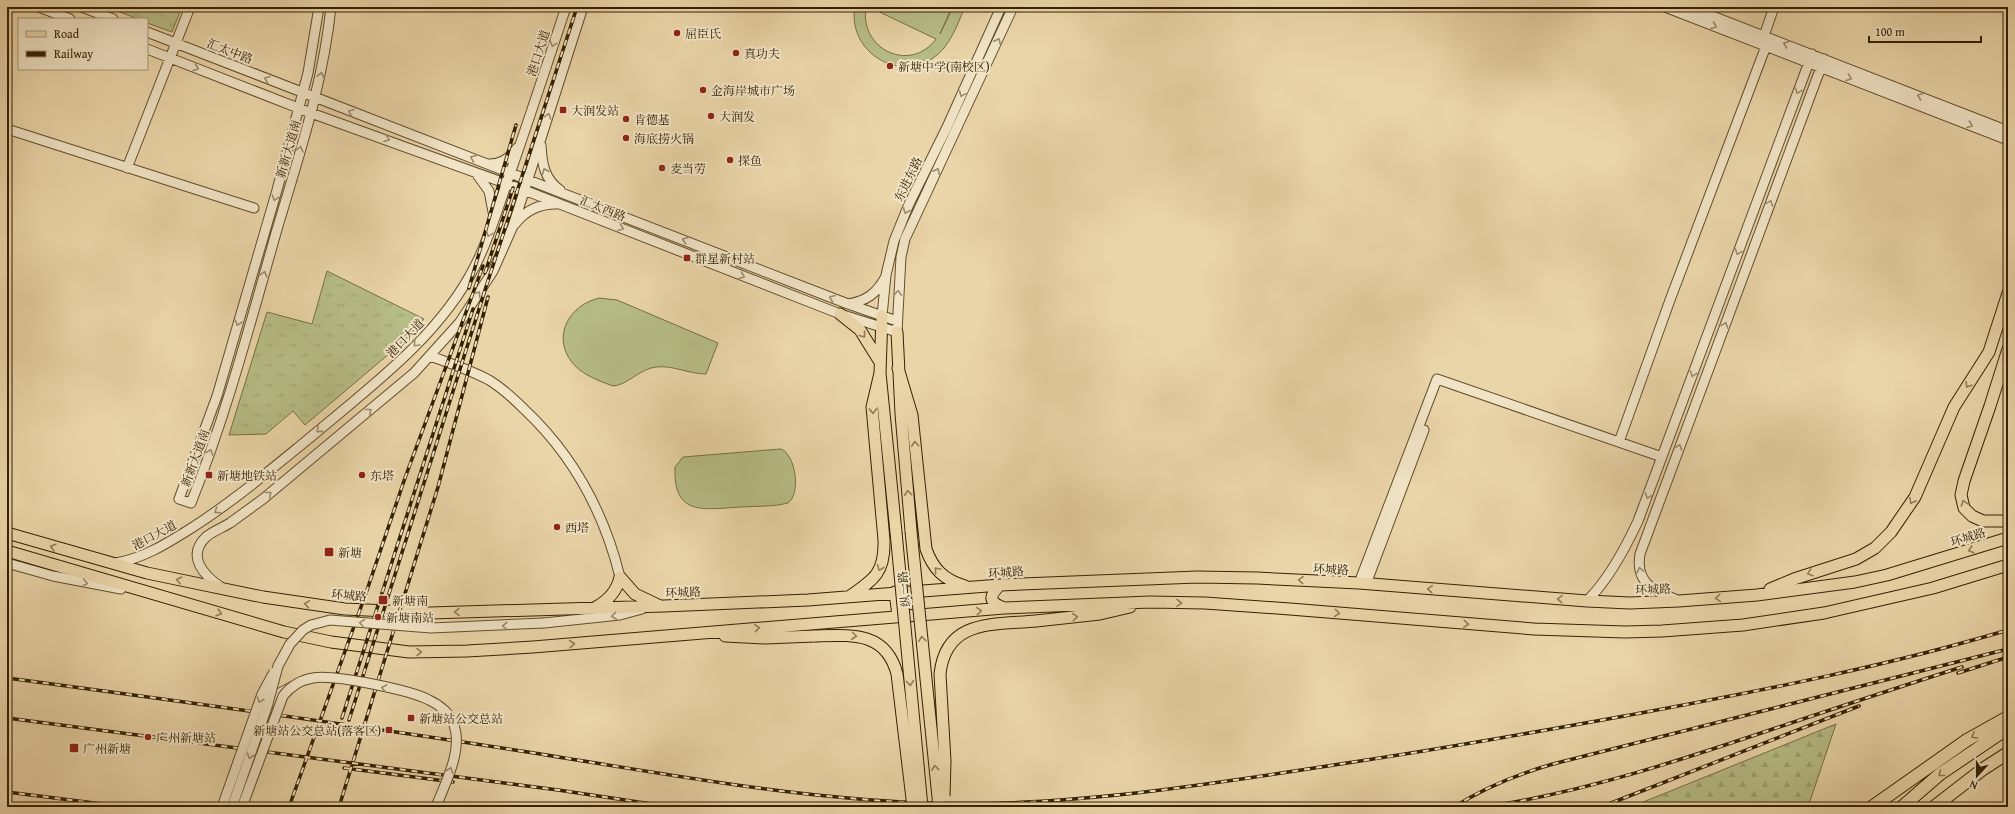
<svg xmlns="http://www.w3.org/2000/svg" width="2015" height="814" font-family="'Gentium Book Plus','Noto Serif SC',serif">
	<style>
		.grass { fill: url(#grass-tufts); stroke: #766f44 }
		.forest { fill: url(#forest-firs); stroke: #766f44 }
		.garden { fill: #b7bd87; stroke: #766f44 }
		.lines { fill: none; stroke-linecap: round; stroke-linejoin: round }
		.minor-casing { stroke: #624e2c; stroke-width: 11 }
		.major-casing { stroke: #352102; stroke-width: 13 }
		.highway-casing { stroke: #352102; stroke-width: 14 }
		.minor { stroke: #f1e4c6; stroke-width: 9 }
		.major { stroke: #ead5a8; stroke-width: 11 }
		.highway { stroke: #ead5a8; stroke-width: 12 }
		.rail-casing { stroke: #352102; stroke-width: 3.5 }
		.rail { stroke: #f1e4c6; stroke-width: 2; stroke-dasharray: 6; stroke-linecap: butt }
		.minor-bridge-casing { stroke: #624e2c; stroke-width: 11; stroke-linecap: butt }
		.major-bridge-casing { stroke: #352102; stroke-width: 13; stroke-linecap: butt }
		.minor-bridge { stroke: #f1e4c6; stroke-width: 9 }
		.major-bridge { stroke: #ead5a8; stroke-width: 11 }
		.oneway { stroke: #9c8c6e }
		.oneway2 { stroke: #907b55 }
		.poi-dot { fill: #8f2418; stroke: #f1e4c6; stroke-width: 1.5 }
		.labels { text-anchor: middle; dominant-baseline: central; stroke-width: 4; stroke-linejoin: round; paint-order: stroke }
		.poi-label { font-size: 12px; fill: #352102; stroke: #f1e4c6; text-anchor: start }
		.street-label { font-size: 12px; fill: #352102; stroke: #f1e4c6 }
	</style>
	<defs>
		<pattern id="grass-tufts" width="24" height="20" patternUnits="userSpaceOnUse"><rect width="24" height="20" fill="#b7bd87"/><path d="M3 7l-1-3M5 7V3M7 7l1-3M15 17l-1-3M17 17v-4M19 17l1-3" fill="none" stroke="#9ea273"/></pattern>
		<pattern id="forest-firs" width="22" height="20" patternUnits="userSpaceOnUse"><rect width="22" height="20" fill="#b7bd87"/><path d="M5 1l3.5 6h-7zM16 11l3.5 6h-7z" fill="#9ea273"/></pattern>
	</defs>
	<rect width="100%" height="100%" fill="#ead5a8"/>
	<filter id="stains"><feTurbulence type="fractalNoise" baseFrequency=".005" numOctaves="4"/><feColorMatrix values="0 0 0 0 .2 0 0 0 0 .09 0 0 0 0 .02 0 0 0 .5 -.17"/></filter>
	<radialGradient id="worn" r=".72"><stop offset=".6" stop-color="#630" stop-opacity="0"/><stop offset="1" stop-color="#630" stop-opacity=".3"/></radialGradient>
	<path class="grass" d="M107,7H182L172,32L147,23V19H138Z
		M327,271L424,319L403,342L305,425L293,411L266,434L229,435L267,312L312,324Z"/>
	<path class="forest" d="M1836,724L1808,807H1631Z"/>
	<path class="garden" d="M855,7H866C859,49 910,74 936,39L869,7H952L940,34L953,7H965C957,25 950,47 933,58C897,83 847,50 855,7Z
		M599,298L617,300L718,343L706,374C689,374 673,365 656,367C639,369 628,385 613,386C599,381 580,374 571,361C552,335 570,305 599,298Z
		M781,449C796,455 801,494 788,503C773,507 756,506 741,507C704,509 673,517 675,467L683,457Z"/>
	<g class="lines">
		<defs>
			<path id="minor" d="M39,7L70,19
				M82,7L113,19
				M319,7L308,73L277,190L217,396L179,499L191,503C226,416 250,324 276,233C298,158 323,85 331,7
				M1665,7L2008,140
				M1689,7L2008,131
				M147,32L848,304L897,321
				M1764,36L1774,7
				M147,49L311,113L524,190L840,314L897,332L901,257L905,239L1013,7
				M7,129L254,208
				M541,145C542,163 544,179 560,190
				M490,164C502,164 510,158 517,148
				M127,168L190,7
				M476,173L489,191L494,217
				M515,224C525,211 539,204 556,204
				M848,304C866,301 876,294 885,278
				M882,316L886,275L894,241L909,204L947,127L1001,7
				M430,356C450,363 470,370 489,380C502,388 514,399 524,409C573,455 604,512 620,577
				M1619,442L1670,300L1766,46
				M7,563L53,576L121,589
				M115,563C142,559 166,544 190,529C231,503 268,472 306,441C366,390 439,338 475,266C488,241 497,212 506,185C527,126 546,67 566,7
				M1359,583L1437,379L1662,457
				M1366,584L1424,430
				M221,587C204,576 186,556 206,537C213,531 222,528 230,523C241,515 252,507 263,499L414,373L460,322L493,271L513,226L583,7
				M1677,600C1654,590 1635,584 1640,554L1824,59
				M1587,601C1609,579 1625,549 1638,521L1812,54
				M544,623L620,615L642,609
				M268,706L278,694L291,687"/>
			<path id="major" d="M840,314L860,330L880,362
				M882,316L880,373L896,532
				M897,332L901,414L911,531
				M2008,349L1990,406L1964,481L1961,495L1964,508L1972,516L1983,521H2008
				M898,368L912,415L926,549C933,569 944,580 965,586
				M7,533L147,573L263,597L345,609L430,613L664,606L808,600L1000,585L1197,577L1257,578L1359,583L1587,601L1630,603L1679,601L1757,595L1855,582L1887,575L2008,538
				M7,551L284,632L331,642L409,652L467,651L533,647L1004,608L1150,602L1205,603L1290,609L1534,629L1625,632L1662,631L1743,625L1824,613L1933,588L2008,565
				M620,577L635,594L658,605
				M1000,585C989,596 988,602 1004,608
				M1770,589L1794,579L1856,559L1875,548L1891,532L1915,497L1954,407L1989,352L2008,293
				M895,592L898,616
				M850,596C875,579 885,572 884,540L872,407L880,373
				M596,607C609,600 617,591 620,577
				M1036,621L1100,614L1130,607
				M725,636L765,638L815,636"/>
			<path id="highway" d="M1872,807L1967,740L2008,717
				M1902,807L1940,774L2008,728
				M1934,807L1983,769L2008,753"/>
		</defs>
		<use href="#minor" class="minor-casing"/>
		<use href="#major" class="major-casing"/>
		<use href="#highway" class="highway-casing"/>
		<use href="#minor" class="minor"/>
		<use href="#major" class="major"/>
		<use href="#highway" class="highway"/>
		<defs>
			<path id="rail" d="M485,273L513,188
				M469,288L516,125
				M1958,673L2008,657
				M7,678C179,701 350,724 521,751C655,772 789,798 925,803C1072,808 1215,783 1360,761C1454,747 1547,730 1641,713C1765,690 1887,666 2008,630
				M7,718L558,790L672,807
				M342,718L473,309
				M349,720L486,287L577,7
				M344,768L453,782
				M7,792L126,807
				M289,807L366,593L405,478L483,266
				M339,807L438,487L488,297
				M1454,807C1484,788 1518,774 1553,764L2008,649
				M1485,807C1584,792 1678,761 1773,729C1836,708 1899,687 1962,667
				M1601,807L1859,706"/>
		</defs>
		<use href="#rail" class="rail-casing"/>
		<use href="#rail" class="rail"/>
		<defs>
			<path id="minor-bridge" d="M222,807L262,694L274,672
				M232,807L267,707L278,666L290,644L303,630L311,625L330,620L431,628L544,623
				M242,807L283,696C290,687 301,680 313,678C333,674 410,690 429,700C440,705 451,714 454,725C463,751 445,783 436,807"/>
			<path id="major-bridge" d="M911,531L939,807
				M896,532L922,807
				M815,636C851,635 886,631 897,674L913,807
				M944,796L945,761L940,674C946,619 993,625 1036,621"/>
		</defs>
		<use href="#minor-bridge" class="minor-bridge-casing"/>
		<use href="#major-bridge" class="major-bridge-casing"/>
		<use href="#minor-bridge" class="minor-bridge"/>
		<use href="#major-bridge" class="major-bridge"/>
	</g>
	<defs><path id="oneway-chevron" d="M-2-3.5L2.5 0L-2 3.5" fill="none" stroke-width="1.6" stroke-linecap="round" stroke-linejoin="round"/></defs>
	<g class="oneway">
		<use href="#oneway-chevron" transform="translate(1714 26) rotate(21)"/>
		<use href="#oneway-chevron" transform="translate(998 41) rotate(-65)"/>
		<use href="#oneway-chevron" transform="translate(553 44) rotate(108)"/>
		<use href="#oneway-chevron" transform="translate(1786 44) rotate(-159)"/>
		<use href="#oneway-chevron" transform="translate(196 68) rotate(21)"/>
		<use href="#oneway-chevron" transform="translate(321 75) rotate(-78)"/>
		<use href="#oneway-chevron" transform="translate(1849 78) rotate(21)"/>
		<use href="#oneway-chevron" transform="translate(267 79) rotate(-159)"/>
		<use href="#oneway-chevron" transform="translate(1798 91) rotate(110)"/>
		<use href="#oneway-chevron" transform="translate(962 94) rotate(114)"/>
		<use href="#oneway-chevron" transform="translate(1920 96) rotate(-159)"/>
		<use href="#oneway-chevron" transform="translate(351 112) rotate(-158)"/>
		<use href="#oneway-chevron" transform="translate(548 116) rotate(-72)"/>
		<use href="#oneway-chevron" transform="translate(1970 125) rotate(21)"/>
		<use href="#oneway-chevron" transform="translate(387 139) rotate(20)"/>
		<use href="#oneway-chevron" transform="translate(300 149) rotate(-75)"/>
		<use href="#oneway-chevron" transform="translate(473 158) rotate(-159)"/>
		<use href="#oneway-chevron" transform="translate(545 171) rotate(-113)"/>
		<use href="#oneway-chevron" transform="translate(937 171) rotate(-64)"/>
		<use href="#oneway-chevron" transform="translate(275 198) rotate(107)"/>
		<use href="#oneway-chevron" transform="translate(1770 203) rotate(-70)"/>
		<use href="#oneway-chevron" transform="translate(906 211) rotate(112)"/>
		<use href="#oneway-chevron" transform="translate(621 228) rotate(21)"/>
		<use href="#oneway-chevron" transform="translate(489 234) rotate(111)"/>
		<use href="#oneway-chevron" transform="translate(685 240) rotate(-159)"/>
		<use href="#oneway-chevron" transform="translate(1738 252) rotate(110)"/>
		<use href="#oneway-chevron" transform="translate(264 274) rotate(-74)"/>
		<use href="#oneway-chevron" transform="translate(742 276) rotate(21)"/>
		<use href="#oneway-chevron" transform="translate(898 293) rotate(-86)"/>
		<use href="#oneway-chevron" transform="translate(478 294) rotate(-57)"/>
		<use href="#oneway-chevron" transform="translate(832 298) rotate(-159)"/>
		<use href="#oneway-chevron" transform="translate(238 323) rotate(106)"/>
		<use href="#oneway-chevron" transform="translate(1725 325) rotate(-70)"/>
		<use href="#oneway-chevron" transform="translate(416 344) rotate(133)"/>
		<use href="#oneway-chevron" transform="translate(1693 374) rotate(110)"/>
		<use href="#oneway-chevron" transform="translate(369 411) rotate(-39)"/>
		<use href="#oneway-chevron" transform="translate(319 430) rotate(140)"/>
		<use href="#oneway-chevron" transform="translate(1679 447) rotate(-70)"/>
		<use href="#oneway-chevron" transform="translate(210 452) rotate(-70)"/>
		<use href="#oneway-chevron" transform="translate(269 494) rotate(-39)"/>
		<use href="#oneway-chevron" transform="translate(1648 496) rotate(110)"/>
		<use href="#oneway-chevron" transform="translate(217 511) rotate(147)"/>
		<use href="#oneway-chevron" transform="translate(1640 570) rotate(-102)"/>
		<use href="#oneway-chevron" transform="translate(85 583) rotate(10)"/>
		<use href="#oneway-chevron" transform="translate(614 616) rotate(174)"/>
		<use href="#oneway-chevron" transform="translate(362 623) rotate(-172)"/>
		<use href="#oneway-chevron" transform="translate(505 626) rotate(176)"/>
		<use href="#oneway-chevron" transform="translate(384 688) rotate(-169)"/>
		<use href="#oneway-chevron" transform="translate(260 700) rotate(109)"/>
		<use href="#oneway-chevron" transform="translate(250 756) rotate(109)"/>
		<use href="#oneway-chevron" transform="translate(450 770) rotate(-72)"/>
	</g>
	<g class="oneway2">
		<use href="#oneway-chevron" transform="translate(863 335) rotate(53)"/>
		<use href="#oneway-chevron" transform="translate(1968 385) rotate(122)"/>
		<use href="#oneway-chevron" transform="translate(873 411) rotate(88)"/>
		<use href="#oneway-chevron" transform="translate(915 444) rotate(-95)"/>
		<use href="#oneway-chevron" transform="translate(908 493) rotate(-95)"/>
		<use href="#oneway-chevron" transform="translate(1912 501) rotate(119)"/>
		<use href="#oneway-chevron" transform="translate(1964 503) rotate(-108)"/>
		<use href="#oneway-chevron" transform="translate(53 547) rotate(-164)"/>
		<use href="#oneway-chevron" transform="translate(1971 550) rotate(162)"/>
		<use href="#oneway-chevron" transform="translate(880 568) rotate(112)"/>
		<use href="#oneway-chevron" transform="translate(937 570) rotate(-131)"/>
		<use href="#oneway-chevron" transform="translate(1810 573) rotate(161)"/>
		<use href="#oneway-chevron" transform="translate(179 580) rotate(-167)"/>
		<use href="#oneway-chevron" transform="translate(1301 580) rotate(-177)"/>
		<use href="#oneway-chevron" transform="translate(1430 589) rotate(-176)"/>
		<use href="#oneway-chevron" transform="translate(1718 598) rotate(175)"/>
		<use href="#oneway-chevron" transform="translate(1560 599) rotate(-176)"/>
		<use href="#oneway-chevron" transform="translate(1179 603) rotate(1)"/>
		<use href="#oneway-chevron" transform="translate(307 604) rotate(-172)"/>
		<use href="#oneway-chevron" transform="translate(979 611) rotate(-5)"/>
		<use href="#oneway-chevron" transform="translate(457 612) rotate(179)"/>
		<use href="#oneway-chevron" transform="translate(219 613) rotate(16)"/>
		<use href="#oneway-chevron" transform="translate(1337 613) rotate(5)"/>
		<use href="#oneway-chevron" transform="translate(1075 617) rotate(-5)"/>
		<use href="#oneway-chevron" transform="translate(1466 624) rotate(5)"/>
		<use href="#oneway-chevron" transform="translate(757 628) rotate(-5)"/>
		<use href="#oneway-chevron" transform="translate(854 636) rotate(7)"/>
		<use href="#oneway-chevron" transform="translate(922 639) rotate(-96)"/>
		<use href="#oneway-chevron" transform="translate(572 644) rotate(-5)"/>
		<use href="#oneway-chevron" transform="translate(419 652) rotate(-1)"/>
		<use href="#oneway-chevron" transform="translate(910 683) rotate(85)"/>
		<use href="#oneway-chevron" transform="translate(1974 736) rotate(150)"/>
		<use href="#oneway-chevron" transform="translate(935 768) rotate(-96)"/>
		<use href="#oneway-chevron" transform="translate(1941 774) rotate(142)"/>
	</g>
	<g class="poi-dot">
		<circle cx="677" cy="33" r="4"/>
		<circle cx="736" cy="53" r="4"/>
		<circle cx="890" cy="66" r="4"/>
		<circle cx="703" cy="90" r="4"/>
		<rect x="559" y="106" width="8" height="8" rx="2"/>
		<circle cx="711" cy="116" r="4"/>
		<circle cx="626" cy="119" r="4"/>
		<circle cx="626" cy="138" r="4"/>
		<circle cx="730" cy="160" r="4"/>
		<circle cx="662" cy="168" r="4"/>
		<rect x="683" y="254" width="8" height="8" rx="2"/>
		<rect x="205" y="471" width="8" height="8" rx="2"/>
		<circle cx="362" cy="475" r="4"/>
		<circle cx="557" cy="527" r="4"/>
		<rect x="324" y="547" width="10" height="10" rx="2"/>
		<rect x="378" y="595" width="10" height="10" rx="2"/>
		<circle cx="378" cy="617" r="4"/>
		<rect x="407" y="714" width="8" height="8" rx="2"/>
		<rect x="385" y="726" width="8" height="8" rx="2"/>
		<circle cx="148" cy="737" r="4"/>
		<rect x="69" y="743" width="10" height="10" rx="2"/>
	</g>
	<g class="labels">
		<g class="poi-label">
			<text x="685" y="33">屈臣氏</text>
			<text x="744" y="53">真功夫</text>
			<text x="898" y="66">新塘中学(南校区)</text>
			<text x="711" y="90">金海岸城市广场</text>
			<text x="571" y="110">大润发站</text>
			<text x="719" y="116">大润发</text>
			<text x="634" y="119">肯德基</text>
			<text x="634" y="138">海底捞火锅</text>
			<text x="738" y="160">探鱼</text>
			<text x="670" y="168">麦当劳</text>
			<text x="695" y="258">群星新村站</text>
			<text x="217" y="475">新塘地铁站</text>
			<text x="370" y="475">东塔</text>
			<text x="565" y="527">西塔</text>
			<text x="338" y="552">新塘</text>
			<text x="392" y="600">新塘南</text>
			<text x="386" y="617">新塘南站</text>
			<text x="419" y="718">新塘站公交总站</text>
			<text x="381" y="730" text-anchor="end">新塘站公交总站(落客区)</text>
			<text x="156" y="737">广州新塘站</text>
			<text x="83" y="748">广州新塘</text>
		</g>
		<g class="street-label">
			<text transform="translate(230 51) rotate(21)">汇太中路</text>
			<text transform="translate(538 53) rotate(-72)">港口大道</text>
			<text transform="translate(288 149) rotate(-74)">新新大道南</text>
			<text transform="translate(908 179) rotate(-64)">东进东路</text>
			<text transform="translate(603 208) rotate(22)">汇太西路</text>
			<text transform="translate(405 338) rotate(-46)">港口大道</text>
			<text transform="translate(195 458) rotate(-70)">新新大道南</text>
			<text transform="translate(154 535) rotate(-28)">港口大道</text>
			<text transform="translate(1968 537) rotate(-17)">环城路</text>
			<text transform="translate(1331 569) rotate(3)">环城路</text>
			<text transform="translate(1006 572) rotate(-4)">环城路</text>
			<text transform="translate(904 589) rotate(-96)">纵一路</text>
			<text transform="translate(1653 589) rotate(-2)">环城路</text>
			<text transform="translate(683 592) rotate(-2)">环城路</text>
			<text transform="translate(349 595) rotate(5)">环城路</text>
		</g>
	</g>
	<rect width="2015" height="814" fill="none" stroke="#ead5a8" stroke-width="24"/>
	<rect x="8" y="8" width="1999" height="798" fill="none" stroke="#352102" stroke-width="2"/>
	<rect x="12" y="12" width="1991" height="790" fill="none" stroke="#352102"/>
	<rect x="18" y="18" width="130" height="52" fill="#f1e4c6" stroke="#a69678"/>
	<rect x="26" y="31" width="20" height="6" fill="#ead5a8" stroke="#a69678"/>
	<text x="54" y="38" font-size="12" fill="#352102">Road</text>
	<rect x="26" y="51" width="20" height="6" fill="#352102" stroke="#a69678"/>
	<text x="54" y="58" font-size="12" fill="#352102">Railway</text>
	<g transform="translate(1977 776) rotate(201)" stroke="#f1e4c6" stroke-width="3" paint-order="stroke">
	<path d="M0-3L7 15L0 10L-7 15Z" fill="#352102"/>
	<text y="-6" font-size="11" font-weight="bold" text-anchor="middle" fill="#352102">N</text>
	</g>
	<path d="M1869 36v6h112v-6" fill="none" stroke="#352102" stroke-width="2"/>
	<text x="1875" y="36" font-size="12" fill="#352102" stroke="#f1e4c6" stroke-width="3" paint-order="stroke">100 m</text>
	<rect width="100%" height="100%" filter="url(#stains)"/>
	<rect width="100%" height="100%" fill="url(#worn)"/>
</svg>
